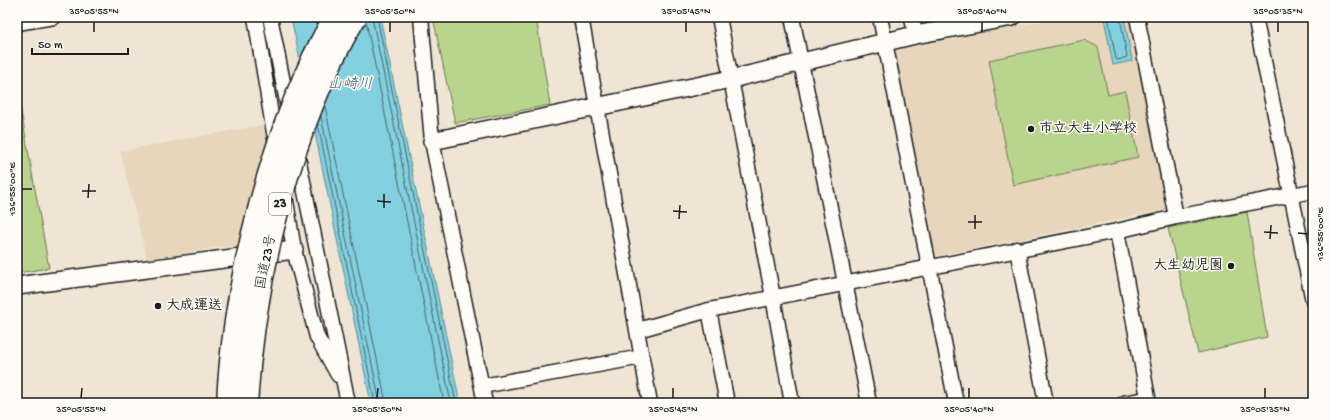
<svg xmlns="http://www.w3.org/2000/svg" width="1330" height="420" font-family="'Gochi Hand','Klee One',sans-serif">
	<style>
		.built { fill: #e7d5bc }
		.green { fill: #b9d48c; stroke: #6a7854 }
		.water { fill: #83d1e0; stroke: #5a8992 }
		.lines { fill: none; stroke-linecap: round; stroke-linejoin: round }
		.shore { stroke: #45646a; stroke-width: 1 }
		.minor-casing { stroke: #1c1c1c; stroke-width: 17 }
		.tertiary-casing { stroke: #1c1c1c; stroke-width: 20 }
		.minor { stroke: #fdfcf7; stroke-width: 14 }
		.tertiary { stroke: #fdfcf7; stroke-width: 17 }
		.trunk-bridge-casing { stroke: #1c1c1c; stroke-width: 25; stroke-linecap: butt }
		.trunk-bridge { stroke: #fdfcf7; stroke-width: 22 }
		.ticks { fill: none; stroke: #1c1c1c; stroke-width: 1.5 }
		.poi-dot { fill: #1c1c1c; stroke: #fdfcf7; stroke-width: 1.5 }
		.labels { text-anchor: middle; dominant-baseline: central; stroke-width: 3; stroke-linejoin: round; paint-order: stroke }
		.shield { fill: #fdfcf7; stroke: #605f5e; stroke-width: 1 }
		.shield-label { font-size: 13px; font-weight: bold; fill: #1c1c1c }
		.poi-label { font-size: 14px; font-weight: bold; fill: #1c1c1c; stroke: #fdfcf7; text-anchor: start }
		.street-label { font-size: 14px; fill: #1c1c1c; stroke: #fdfcf7 }
		.water-label { font-size: 15px; font-style: italic; fill: #405b61; stroke: #fdfcf7 }
		.neatline { fill: none; stroke: #1c1c1c; stroke-width: 1.5 }
		.ticks-label { font-size: 10px; text-anchor: middle; fill: #1c1c1c }
	</style>
	<rect width="100%" height="100%" fill="#f0e5d4"/>
	<filter id="ink" filterUnits="userSpaceOnUse"><feTurbulence type="fractalNoise" baseFrequency=".025" numOctaves="2"/><feDisplacementMap in="SourceGraphic" scale="8" xChannelSelector="R" yChannelSelector="G"/><feConvolveMatrix kernelMatrix="1 2 1 2 8 2 1 2 1" color-interpolation-filters="sRGB"/></filter>
	<g filter="url(#ink)">
		<path class="built" d="M1062,17H1131L1168,203L1165,210L936,256L932,252L893,54L895,50Z
			M262,125L290,239L284,246L218,247L147,259L120,151Z"/>
		<path class="green" d="M433,17H536L550,105L455,123Z
			M1084,40L1098,47L1108,95L1125,91L1138,157L1013,185L989,60Z
			M17,88L49,268L17,273Z
			M1247,212L1267,337L1198,353L1168,228Z"/>
		<path class="water" d="M291,17H380L460,403H371Z
			M1111,17H1124L1132,61L1113,65L1104,18Z"/>
		<g class="lines">
			<path class="shore" d="M372,17L451,403
				M377,17L456,403
				M1108,17L1116,59L1118,60L1127,57L1120,17
				M366,21L444,403
				M325,106L386,403
				M321,116L380,403
				M318,124L375,403"/>
			<defs>
				<path id="minor" d="M255,17L276,145
					M270,17L289,112
					M421,17L432,141L485,403
					M581,17L650,403
					M719,17L773,297L792,403
					M792,17L869,403
					M880,17L956,403
					M912,17L915,35
					M1137,17L1176,217
					M1255,17L1313,301
					M17,23L54,17
					M297,152L348,403
					M285,195L294,250L317,337L338,375
					M1117,231L1149,403
					M1017,249L1046,403
					M709,310L727,403
					M638,330L709,310L1117,231L1176,217L1313,191
					M482,386L642,357
					M1124,403L1148,399"/>
				<path id="tertiary" d="M432,141L731,79L915,35L1012,17
					M17,286L294,250"/>
			</defs>
			<use href="#minor" class="minor-casing"/>
			<use href="#tertiary" class="tertiary-casing"/>
			<use href="#minor" class="minor"/>
			<use href="#tertiary" class="tertiary"/>
			<defs>
				<path id="trunk-bridge" d="M228,403C234,279 273,125 335,17
					M246,403C254,275 290,128 355,17"/>
			</defs>
			<use href="#trunk-bridge" class="trunk-bridge-casing"/>
			<use href="#trunk-bridge" class="trunk-bridge"/>
		</g>
	</g>
	<path class="ticks" d="M94,32V22M390,32V22M686,32V22M982,32V22M1278,32V22M22,189H32M82,191H96M88,198L89,184M377,201L391,202M384,208V194M673,211L687,212M679,219L680,205M968,222H982M975,229V215M1264,232L1278,233M1298,233L1308,234M1270,239L1271,225M81,398L82,388M377,398L378,388M673,398V388M969,398V388M1265,398V388"/>
	<g class="poi-dot">
		<circle cx="1031" cy="129" r="4"/>
		<circle cx="1231" cy="266" r="4"/>
		<circle cx="158" cy="306" r="4"/>
	</g>
	<g class="labels">
		<rect class="shield" x="269" y="193" width="22" height="22" rx="3"/>
		<g class="shield-label">
			<text x="280" y="204">23</text>
		</g>
		<g class="poi-label">
			<text x="1039" y="129">市立大生小学校</text>
			<text x="1223" y="266" text-anchor="end">大生幼児園</text>
			<text x="166" y="306">大成運送</text>
		</g>
		<g class="street-label">
			<text transform="translate(267 262) rotate(-79)">国道23号</text>
		</g>
		<g class="water-label">
			<text x="350" y="85">山崎川</text>
		</g>
	</g>
	<rect width="1330" height="420" fill="none" stroke="#fdfcf7" stroke-width="44"/>
	<path d="M32 48v6h96v-6" fill="none" stroke="#1c1c1c" stroke-width="2"/>
	<text x="38" y="48" font-size="12" fill="#1c1c1c" stroke="#fdfcf7" stroke-width="3" paint-order="stroke">50 m</text>
	<rect x="22" y="22" width="1286" height="376" class="neatline"/>
	<g class="ticks-label">
		<text x="94" y="14">35°05'55"N</text>
		<text x="390" y="14">35°05'50"N</text>
		<text x="686" y="14">35°05'45"N</text>
		<text x="982" y="14">35°05'40"N</text>
		<text x="1278" y="14">35°05'35"N</text>
		<text transform="translate(11 189) rotate(-90)" y="4">136°55'00"E</text>
		<text transform="translate(1319 234) rotate(-90)" y="4">136°55'00"E</text>
		<text x="81" y="412">35°05'55"N</text>
		<text x="377" y="412">35°05'50"N</text>
		<text x="673" y="412">35°05'45"N</text>
		<text x="969" y="412">35°05'40"N</text>
		<text x="1265" y="412">35°05'35"N</text>
	</g>
</svg>
